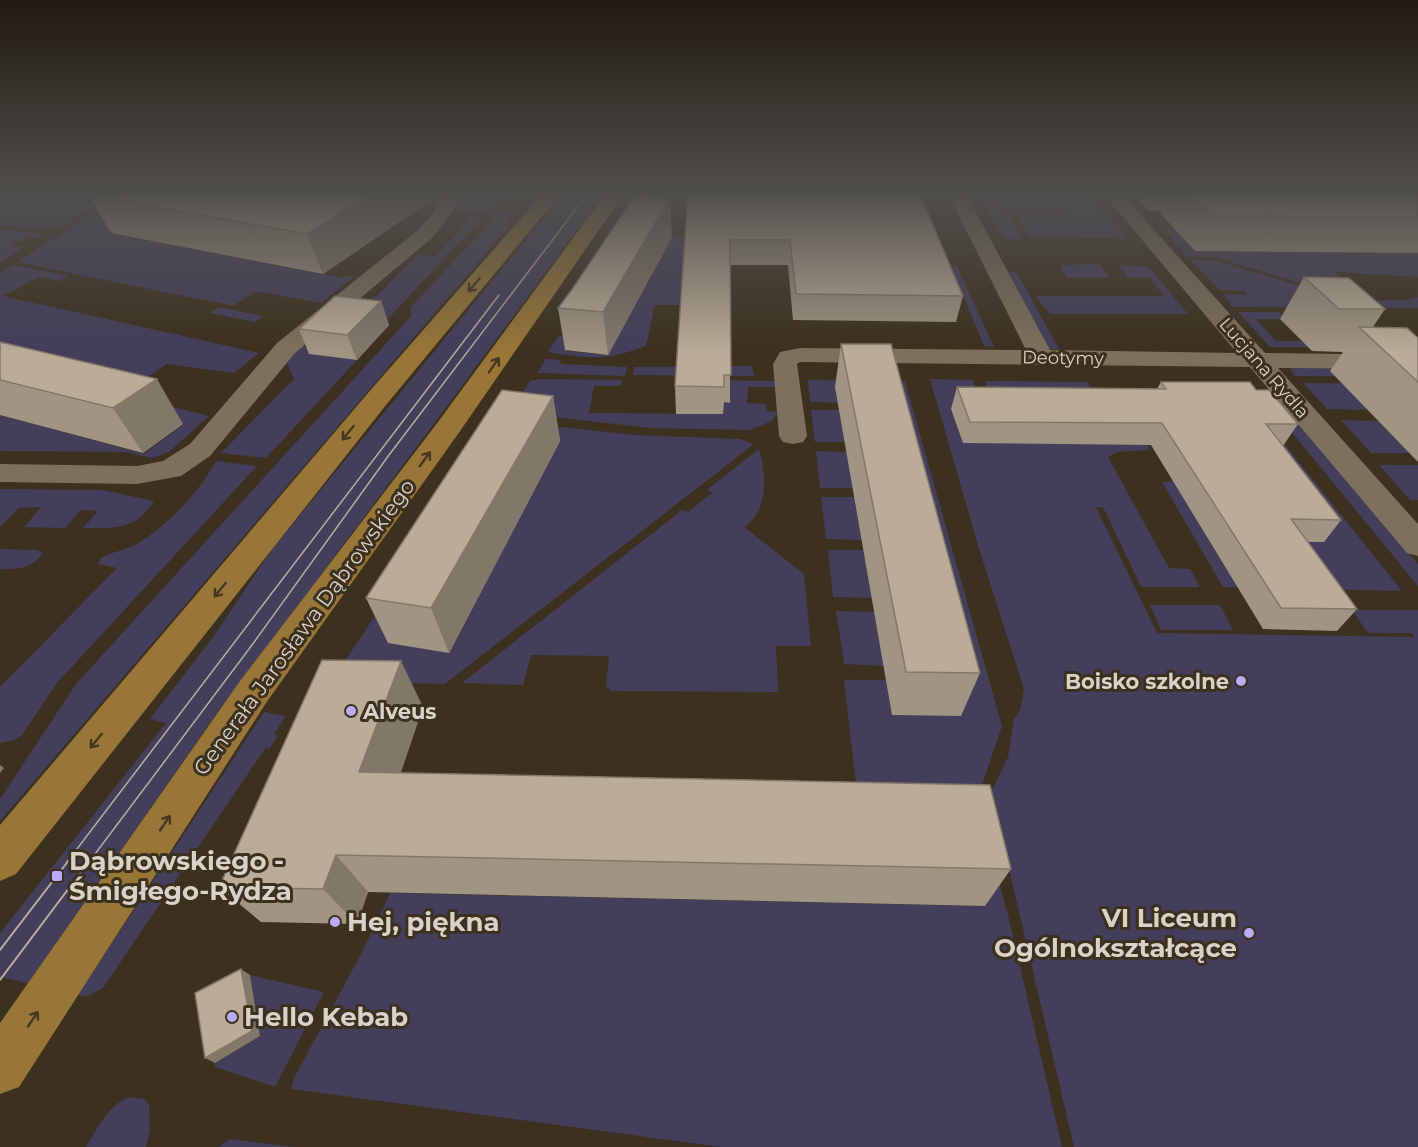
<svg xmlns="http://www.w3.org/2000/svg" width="1418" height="1147" font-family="Montserrat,sans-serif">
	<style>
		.green { fill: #433e5a }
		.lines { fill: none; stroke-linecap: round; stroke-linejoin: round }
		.minor { fill: #7d705c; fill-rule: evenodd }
		.major { fill: #977637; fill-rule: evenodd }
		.tram-far1 { stroke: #b6aea1; stroke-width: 1.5 }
		.tram { stroke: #b6aea1; stroke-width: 2 }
		.wall { fill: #a09482 }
		.shaded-wall { fill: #82786a }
		.building { fill: #baac97; stroke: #82786a; stroke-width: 1.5 }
		.oneway { stroke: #453720 }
		.poi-dot { fill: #b9abf7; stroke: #3c301e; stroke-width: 2 }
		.labels { text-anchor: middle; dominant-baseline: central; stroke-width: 6; stroke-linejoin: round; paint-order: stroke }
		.far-street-label { font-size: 18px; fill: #d9d2c7; stroke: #3c301e }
		.street-label { font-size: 21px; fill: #d9d2c7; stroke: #3c301e }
		.poi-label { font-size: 21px; font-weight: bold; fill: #d9d2c7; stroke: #3c301e; text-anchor: end }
		.near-poi-label { font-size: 26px; font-weight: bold; fill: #d9d2c7; stroke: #3c301e; text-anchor: start }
	</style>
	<rect width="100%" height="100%" fill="#3c301e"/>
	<path class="green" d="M0,192H115L62,227L43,230L0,225Z
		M464,192H509L487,214L456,212Z
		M565,192H605L433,425L214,717L28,983L0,977V933L166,723L150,719L213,637L273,548Z
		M978,192H1087L1092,197C1081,201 1068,208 1057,210C1038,213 988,210 978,192Z
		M1094,199L1127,239L1030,236L1016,213H1059Z
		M982,201L1006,211L1022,239H1004Z
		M98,208L112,233L341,278L346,275L354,277L321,303L256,291L233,306L18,262Z
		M501,211L513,212L506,230L0,821V799L76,684L412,315L410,308Z
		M471,217L482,218L386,321L362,305L378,295L418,254L435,257Z
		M0,229L38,233L40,238L24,237L10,246L25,247L0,263Z
		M1173,229L1199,230L1195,251L1418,253V277L1334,272L1366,301L1408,300L1418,297V308H1382L1214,257H1187L1165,231Z
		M624,232L686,237L707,305H655L646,346C606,361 589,359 548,352L558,336L575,337L567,351L608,355L671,237Z
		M1191,260H1214L1322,293L1338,308L1233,307L1223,294L1248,295L1245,291L1219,290Z
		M1100,264L1110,278H1067L1059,265Z
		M13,265L69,276L59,281L39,277L3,296L259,353L234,373L167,364L127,391L0,360V273Z
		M1118,265L1149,267L1188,314H1050L1035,296H1164L1150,278H1128Z
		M951,266H957L994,347L984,346Z
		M1016,271L1059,349H1049L1005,273Z
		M218,307L263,316L255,322L210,313Z
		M1238,312H1279L1285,319H1256L1276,341L1418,342V348L1270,347Z
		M301,346L316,348L310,354L357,360L266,458L221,453L294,379L286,362Z
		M546,359L561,360L560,364L627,367L625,376L537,373Z
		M752,366L754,376L633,375L634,367Z
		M1294,368L1418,369V377L1301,376H1295L1290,369Z
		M540,379L622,380L621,386H594L589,413L723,414L697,380L775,381L776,387H748L747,403L766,404L767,411L778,412L772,421L750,430L650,428L510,412L530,381Z
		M930,379L973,380L982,409L1149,445L1148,450L1117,452L1108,457L1169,568L1190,569L1200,587H1141L1103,507H1096L1157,633L1414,637L1412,633H1368L1352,610H1418V1147H1074L991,792L1008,757L1014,719L1020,711L1024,689L979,549Z
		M808,380L905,381L1002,726L982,785L856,784L844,680H887L893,715H961L839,403L810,402Z
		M985,381L1087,382L1103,410L992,401Z
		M1303,383L1418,384L1369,410L1327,409Z
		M169,406L209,416L169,452L151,458L126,452L0,451V415L144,454L184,424L156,416Z
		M811,410H840L846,442H815Z
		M1280,418H1295L1418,564V586Z
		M1341,420L1378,421L1410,453H1371Z
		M505,421L635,435L740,439L754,444L445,684L348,682L343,664Z
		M1252,446H1286L1402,591L1223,587L1162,482L1173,481L1227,570Z
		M759,449C767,475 768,512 744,527L804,574L811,646H776L778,692L611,691L606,686L609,656L531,655L523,685L462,683L682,510L688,512L712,493L707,490Z
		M816,451L847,452L854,488H820Z
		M216,461L257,466L57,683L22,735L15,740L0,743V687L117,568L98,564L101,558C113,551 128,550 140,542C170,523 199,492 216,461Z
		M1379,465H1418V500H1410Z
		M0,489L103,490L154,501C135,531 115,528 83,528L98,511L81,510L65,528L24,527L41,507L19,508L0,527Z
		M821,497H855L863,540L826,539Z
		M0,549L37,550L43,553C31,569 19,569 0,569Z
		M828,550H864L873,598L833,597Z
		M1150,605H1220L1233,630H1161Z
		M836,611L875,612L884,666L844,664Z
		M264,712L286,716L274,734L278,736L269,749L266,747L103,988L86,997L78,995Z
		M985,831L1009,919L1062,1147H721L291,1089L294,1078L361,954L390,893L984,906Z
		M250,975L324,992L275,1087L215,1067V1063L260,1036Z
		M130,1097L144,1099L149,1105L150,1130L146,1147H86C98,1127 108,1105 130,1097Z
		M230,1139L296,1147H218Z"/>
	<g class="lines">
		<path class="minor" d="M444,192H462L451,214L432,238L295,353L210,456L181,476L137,484L0,482V464L137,466L163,461L190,444L277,343L418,230L434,212Z
			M947,192H965L1050,350L1237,353L1102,192H1120L1265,353L1418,355V369L1278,368L1418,524V556L1407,553L1250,367L800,362L797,364L807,436L803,442L793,444L783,442L779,436L773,364L780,352L800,348L1026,350Z"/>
		<path class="major" d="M544,192H562L386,405L16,874L0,881V825L368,393Z
			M607,192H625L458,434L266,703L19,1087L0,1094V1023L240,681L438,422Z"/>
		<path class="tram-far1" d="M67,862L499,295
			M89,862L252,645L389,455L589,192"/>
		<path class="tram" d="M0,950L69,860
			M0,980L90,860"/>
	</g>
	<path class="wall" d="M443,192L323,274L111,233L89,195Z
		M688,192L963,296L956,322L793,320L788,265H730V403L724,402L723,414H676L675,386Z
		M1131,192H1418V253L1195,251L1158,211H1149Z
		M672,237L608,355L565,350L558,308Z
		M1304,277L1385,309L1373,327L1418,338V462L1330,371L1343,352L1312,351L1280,319Z
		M381,301L389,325L357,360L309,354L299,329Z
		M0,342L183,424L143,453L0,415Z
		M841,344L980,673L961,716L892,715L835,387Z
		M1161,382L1256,390L1298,424L1283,446L1341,520L1324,542H1307L1357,609L1337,631L1263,629L1151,445L963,443L951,409L957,387L1157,389Z
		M553,396L560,441L449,653L388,643L366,598Z
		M423,707L400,773L1011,869L985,906L368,892L357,924L261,922L219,887Z"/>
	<path class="shaded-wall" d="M375,192H443L323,274L307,234Z
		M670,198L672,237L608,355L603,312Z
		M381,301L389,325L357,360L347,335Z
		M157,379L183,424L143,453L113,408Z
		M553,396L560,441L449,653L431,608Z
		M401,661L423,707L387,814L359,772Z
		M0,765L4,768L0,773Z
		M336,855L368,892L357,924L323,889Z
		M241,969L250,975L260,1036L215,1063L205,1058Z"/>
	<path class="building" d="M97,192H375L307,234L89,195Z
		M688,192H919L963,296L796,294L790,240H730L731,375H724V387L675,386Z
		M1187,192H1418V217L1211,216Z
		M635,195L670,198L603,312L558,308L573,288Z
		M1304,277L1349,278L1385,309H1339Z
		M335,296L381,301L347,335L299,329Z
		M1359,327L1407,328L1418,338V382Z
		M0,342L157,379L113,408L0,380Z
		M841,344H891L980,673L906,672Z
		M1161,382H1250L1256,390H1269L1298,424H1266L1341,520L1291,519L1357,609L1281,608L1162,423L970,422L957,387L1166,389Z
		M502,390L553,396L431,608L366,598Z
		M322,660L401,661L359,772L990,785L1011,869L336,855L323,889L219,887Z
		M241,969L252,1031L205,1058L195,993Z"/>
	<defs><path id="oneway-shaft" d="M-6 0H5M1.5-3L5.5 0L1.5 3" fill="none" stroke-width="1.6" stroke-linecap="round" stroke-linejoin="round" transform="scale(1.5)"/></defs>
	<g class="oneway">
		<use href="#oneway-shaft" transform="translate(474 285) rotate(130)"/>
		<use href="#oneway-shaft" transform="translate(494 365) rotate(-55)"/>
		<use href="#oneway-shaft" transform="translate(348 433) rotate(129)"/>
		<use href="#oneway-shaft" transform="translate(425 459) rotate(-54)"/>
		<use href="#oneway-shaft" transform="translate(220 590) rotate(129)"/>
		<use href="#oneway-shaft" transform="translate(96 741) rotate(129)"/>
		<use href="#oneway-shaft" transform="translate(165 823) rotate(-56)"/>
		<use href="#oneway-shaft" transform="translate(33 1019) rotate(-56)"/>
	</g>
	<linearGradient id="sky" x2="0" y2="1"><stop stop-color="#211a10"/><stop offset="0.55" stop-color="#504e4c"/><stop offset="1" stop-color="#504e4c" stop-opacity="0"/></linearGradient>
	<rect width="1418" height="352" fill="url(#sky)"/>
	<g class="poi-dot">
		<circle cx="1241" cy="681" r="6"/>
		<circle cx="351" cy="711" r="6"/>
		<rect x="51" y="870" width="12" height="12" rx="3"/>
		<circle cx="335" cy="922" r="6"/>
		<circle cx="1249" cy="933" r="6"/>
		<circle cx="232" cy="1017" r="6"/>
	</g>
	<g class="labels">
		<g class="far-street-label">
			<text transform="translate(1063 358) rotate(1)">Deotymy</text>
			<text transform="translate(1264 368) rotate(49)">Lucjana Rydla</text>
		</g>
		<g class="street-label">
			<text transform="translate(304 627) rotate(-54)">Generała Jarosława Dąbrowskiego</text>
		</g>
		<g class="poi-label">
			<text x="1229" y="681">Boisko szkolne</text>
			<text x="363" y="711" text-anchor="start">Alveus</text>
		</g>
		<g class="near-poi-label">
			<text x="69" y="861">Dąbrowskiego -<tspan x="69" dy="30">Śmigłego-Rydza</tspan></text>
			<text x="1237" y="918" text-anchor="end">VI Liceum<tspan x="1237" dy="30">Ogólnokształcące</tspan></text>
			<text x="347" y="922">Hej, piękna</text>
			<text x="244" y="1017">Hello Kebab</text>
		</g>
	</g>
</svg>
